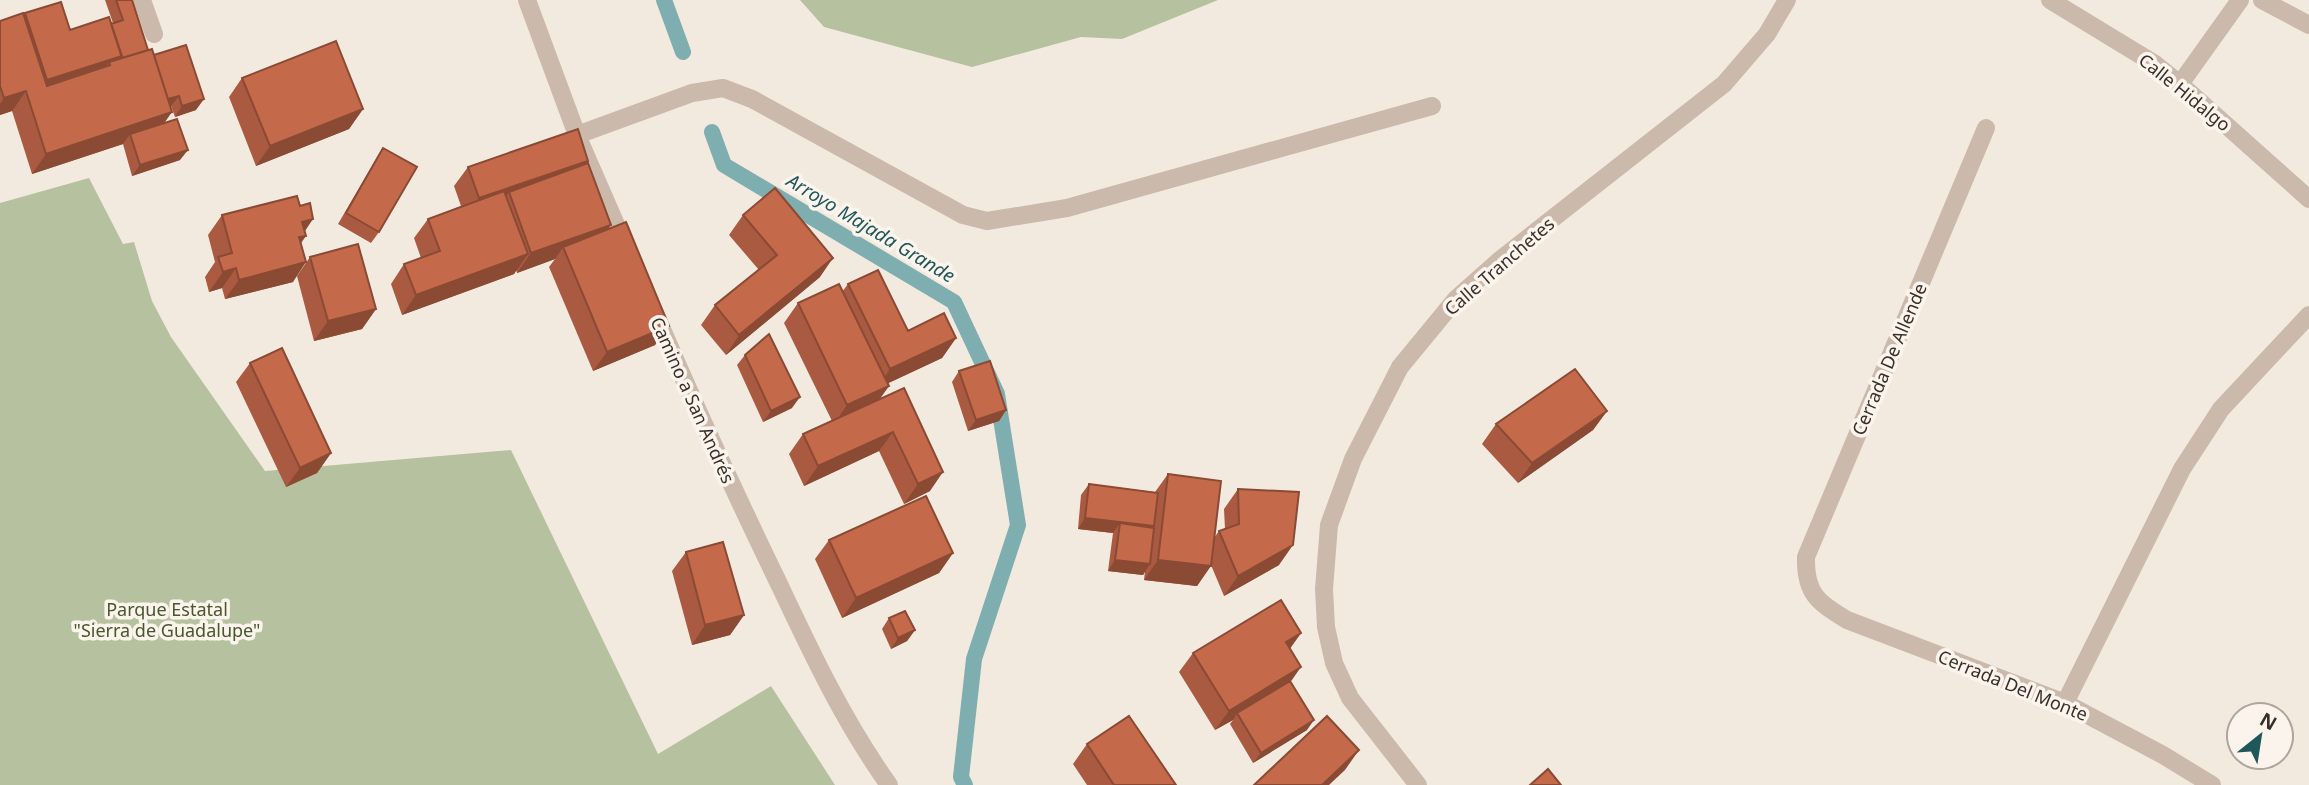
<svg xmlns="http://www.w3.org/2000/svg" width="2309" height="785" font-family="'Noto Sans',sans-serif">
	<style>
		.green { fill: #b6c29f }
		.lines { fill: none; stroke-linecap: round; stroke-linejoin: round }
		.stream { stroke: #7eaeb0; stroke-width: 16 }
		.minor { stroke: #cbbaab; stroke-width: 18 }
		.tertiary { stroke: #cbbaab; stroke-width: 18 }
		.wall { fill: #a95a40 }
		.shaded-wall { fill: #8a4a34 }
		.building { fill: #c5694b; stroke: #8a4a34; stroke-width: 2 }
		.labels { text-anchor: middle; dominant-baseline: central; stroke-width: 7; stroke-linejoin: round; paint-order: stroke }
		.street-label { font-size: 18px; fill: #392f2a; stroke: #faf4ec }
		.park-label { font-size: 18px; fill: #48572e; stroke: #faf4ec }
		.water-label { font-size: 19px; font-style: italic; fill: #1f575b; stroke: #faf4ec }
	</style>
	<rect width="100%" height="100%" fill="#f3eadf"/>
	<path class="green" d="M800,0H1218L1122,39L1081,37L972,67L824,27Z
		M89,178L123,244L134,242L152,301L171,337L265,471L511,450L658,754L771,686L835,785H0V203Z"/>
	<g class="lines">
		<path class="stream" d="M664,0L683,52
			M712,132L724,165L954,302L997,394L1018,525L974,659L961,777L965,785"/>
		<path class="minor" d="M142,0L154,34
			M2050,0L2155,64L2180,84L2309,199
			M2262,0L2309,25
			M2180,84L2240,0
			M1986,128L1806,557C1805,594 1818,602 1847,620L2065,703L2163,755L2212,785
			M577,135L692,93L723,88L752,99L963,215L987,221L1067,208L1432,106
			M2065,703L2182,469L2221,409L2309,315
			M1418,785L1350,698L1334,663L1326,627L1324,589L1329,525L1353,459L1400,367L1456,299L1501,259L1724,84L1767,34L1787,0"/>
		<path class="tertiary" d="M527,0L577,135L625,245
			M655,313C694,404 736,495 779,584C812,654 844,722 889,785"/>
	</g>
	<path class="wall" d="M105,0H132L148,50L154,55L196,110L175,117L171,106L170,107L165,122L180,160L132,176L123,144L32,174L12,111L0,115V21L23,15L25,13L70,30L111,24L113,23Z
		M242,78L363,109L349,129L256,166L229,97Z
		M383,148L379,232L371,243L338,224L376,159Z
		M588,161L586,164L607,229L669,326L655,345L593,371L549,267L555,259L517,273L516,270L514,274L402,315L391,284L404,264L421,258L414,238L428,219L461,206L454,186L468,167Z
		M222,215L304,232L301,243L293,282L225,299L222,288L209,292L205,277L215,262L208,235Z
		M743,215L820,277L726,355L701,325L715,305L759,270L729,235Z
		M310,257L376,309L362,329L314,341L297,276Z
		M848,284L908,331L956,338L942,358L888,383L889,386L879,400L930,491L904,504L879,451L804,486L789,454L803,434L832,421L784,323L798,303L842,292Z
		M745,355L792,408L763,422L737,365Z
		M250,363L331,453L317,473L286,487L236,382Z
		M959,371L1006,410L999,421L968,431L952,382Z
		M1607,411L1593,430L1518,483L1482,444L1496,424Z
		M1168,474L1214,538L1219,531L1225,529L1224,509L1238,489L1279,565L1224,596L1211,565L1197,586L1144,580L1145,571L1143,575L1108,571L1113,533L1078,529L1081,495L1089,484L1155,492Z
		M829,540L953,553L939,573L842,618L815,559Z
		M686,552L744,615L730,635L692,645L672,571Z
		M889,618L915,630L907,641L891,649L882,629Z
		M1301,633L1290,648L1291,682L1307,730L1253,763L1230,724L1233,720L1215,730L1179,672L1193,653Z
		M1087,744L1176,785H1087L1073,764Z"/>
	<path class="shaded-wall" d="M122,56L108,75L110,65L109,62L98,79L33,100L47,80Z
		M26,91L12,111L0,115V104L4,98Z
		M179,96L171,106L155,111L162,101Z
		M204,99L196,110L175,117L182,106Z
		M363,109L349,129L256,166L270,146Z
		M172,112L158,132L130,134L123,144L32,174L46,154Z
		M188,150L180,160L132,176L140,165Z
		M588,161L574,181L509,192L499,206L465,217L479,198Z
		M313,219L301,237L306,236L292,256L302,222Z
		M611,225L597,244L563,247L555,259L517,273L531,253Z
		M528,254L514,274L402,315L416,295Z
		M833,258L820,277L726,355L739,335Z
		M306,262L293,282L225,299L239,280Z
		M236,268L222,288L209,292L223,272Z
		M376,309L362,329L314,341L328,321Z
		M669,326L655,345L593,371L607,352Z
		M956,338L942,358L876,389L890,369Z
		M889,386L875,405L833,425L847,405Z
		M800,397L792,408L763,422L771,411Z
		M1006,410L999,421L968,431L976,420Z
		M1607,411L1593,430L1518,483L1532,463Z
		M893,432L879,451L804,486L818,466Z
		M331,453L317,473L286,487L300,468Z
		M943,472L930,491L904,504L918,484Z
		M1085,518L1154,526L1146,536L1120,523L1113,533L1078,529Z
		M1293,545L1279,565L1224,596L1238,576Z
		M953,553L939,573L842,618L856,598Z
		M1115,560L1150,564L1143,575L1108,571Z
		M1158,560L1211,566L1197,586L1144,580Z
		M744,615L730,635L692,645L705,625Z
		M915,630L907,641L891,649L898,638Z
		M1301,633L1287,653L1286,642Z
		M1301,667L1287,687L1237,713L1233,720L1215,730L1229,711Z
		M1314,720L1307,730L1253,763L1261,753Z
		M1359,750L1345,770L1329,785H1322Z"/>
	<path class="building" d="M116,0H132L148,50L122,58L111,24L123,20Z
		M61,2L70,30L109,17L122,56L47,80L25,13Z
		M23,13L47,86L110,65L109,62L152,49L172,112L46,154L26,91L4,98L0,86V21Z
		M336,41L363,109L270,146L242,78Z
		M186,45L204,99L182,106L179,96L168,99L154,55Z
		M177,119L188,150L140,165L130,134Z
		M578,129L588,161L479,198L468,167Z
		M383,148L417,167L379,232L346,213Z
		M588,163L611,225L531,253L509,192Z
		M775,188L833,258L739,335L715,305L777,255L743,215Z
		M504,191L528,254L416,295L404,264L440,251L428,219Z
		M297,196L300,206L310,203L313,219L302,222L306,236L299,237L306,262L239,280L236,268L223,272L218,257L232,253L222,215Z
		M626,222L669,326L607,352L563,247Z
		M358,244L376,309L328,321L310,257Z
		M878,270L908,331L944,313L956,338L890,369L848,284Z
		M839,284L889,386L847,405L798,303Z
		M769,334L800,397L771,411L745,355Z
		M282,348L331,453L300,468L250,363Z
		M990,361L1006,410L976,420L959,371Z
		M1575,369L1607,411L1532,463L1496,424Z
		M904,388L943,472L918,484L893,432L818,466L803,434Z
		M1168,474L1221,481L1211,566L1158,560Z
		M1089,484L1158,493L1154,526L1085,518Z
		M1238,489L1299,492L1293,545L1238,576L1219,531L1239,524Z
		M926,496L953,553L856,598L829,540Z
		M1120,523L1154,528L1150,564L1115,560Z
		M723,542L744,615L705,625L686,552Z
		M1281,600L1301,633L1286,642L1301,667L1229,711L1193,653Z
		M905,611L915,630L898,638L889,618Z
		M1290,681L1314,720L1261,753L1237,713Z
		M1129,716L1176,785H1114L1087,744Z
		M1327,716L1359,750L1322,785H1254Z
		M1548,769L1561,785H1530Z"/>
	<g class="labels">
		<g class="street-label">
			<text transform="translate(2185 92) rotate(39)">Calle Hidalgo</text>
			<text transform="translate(1499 266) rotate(-41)">Calle Tranchetes</text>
			<text transform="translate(1889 359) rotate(-67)">Cerrada De Allende</text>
			<text transform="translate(693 400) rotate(66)">Camino a San Andrés</text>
			<text transform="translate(2013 685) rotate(22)">Cerrada Del Monte</text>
		</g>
		<g class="park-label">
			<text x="167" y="609">Parque Estatal<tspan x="167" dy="21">"Sierra de Guadalupe"</tspan></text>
		</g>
		<g class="water-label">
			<text transform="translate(871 228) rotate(31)">Arroyo Majada Grande</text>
		</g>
	</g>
	<g transform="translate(2260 736) rotate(30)"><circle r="33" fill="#faf4ec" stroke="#ada59e" stroke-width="2"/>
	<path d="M0-5L12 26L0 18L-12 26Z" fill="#1f575b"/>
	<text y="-10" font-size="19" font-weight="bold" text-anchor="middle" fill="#392f2a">N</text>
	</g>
</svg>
